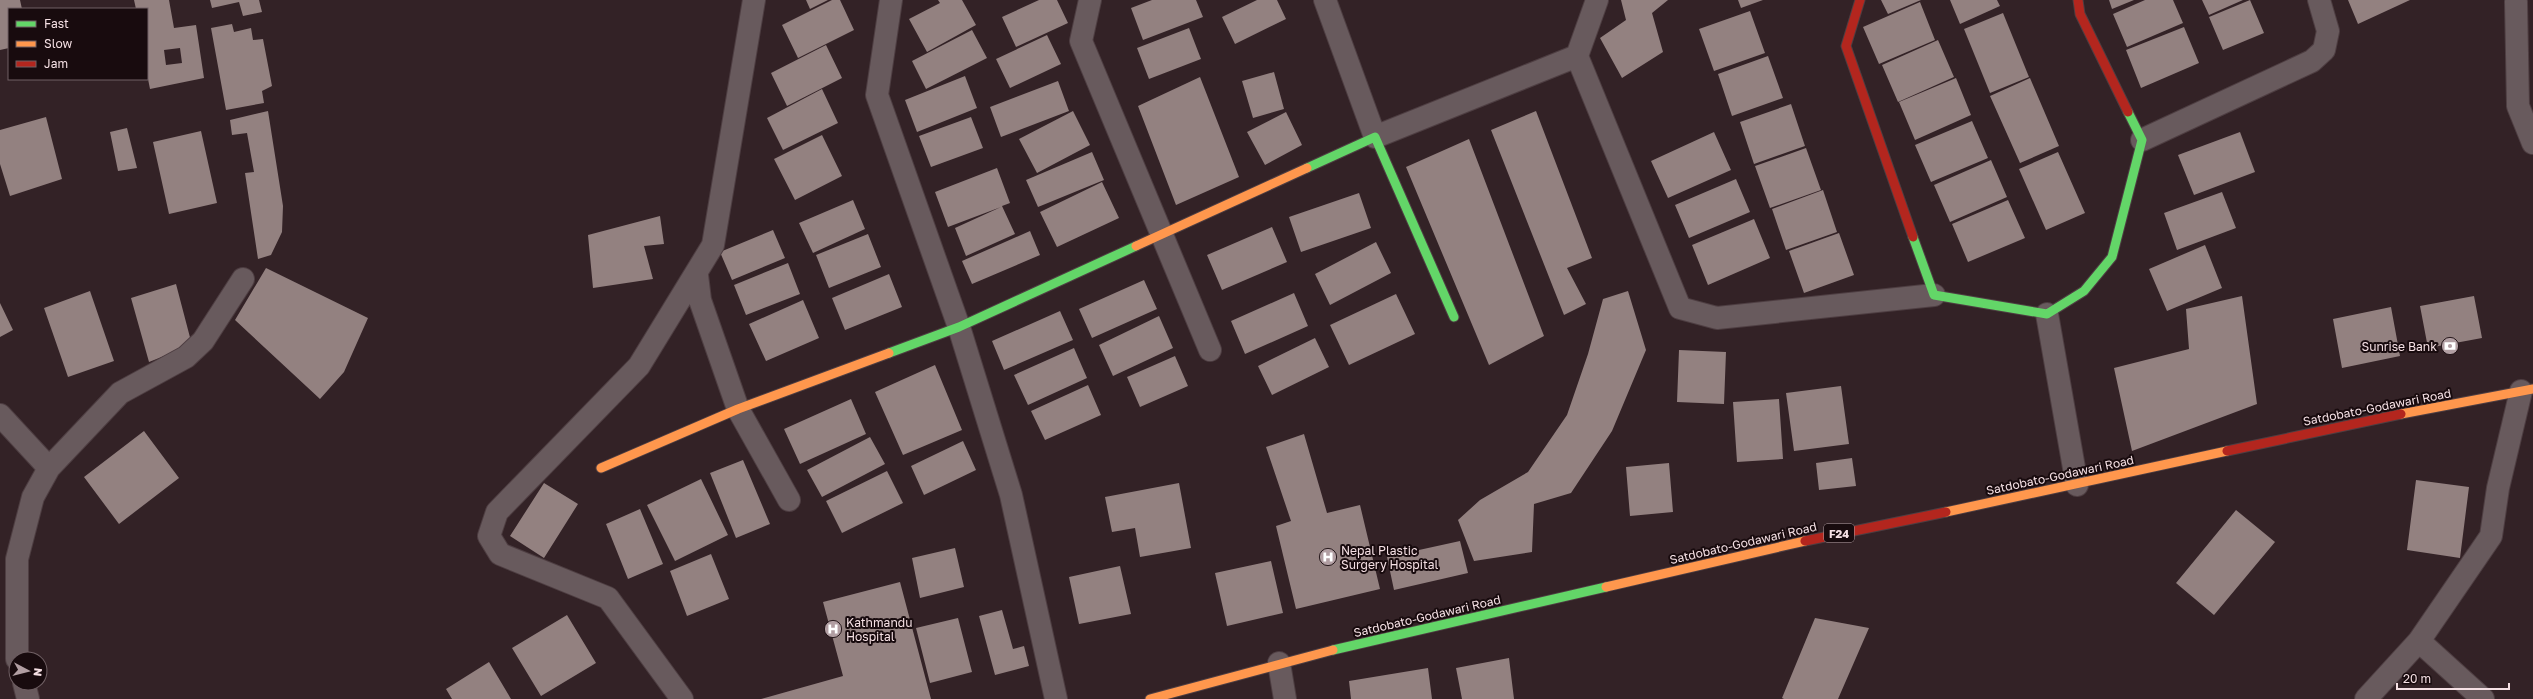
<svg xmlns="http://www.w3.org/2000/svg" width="2533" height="699" font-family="'Golos Text',sans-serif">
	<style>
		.building { fill: #938180; fill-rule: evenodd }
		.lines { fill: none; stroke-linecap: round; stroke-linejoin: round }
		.street-casing { stroke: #4e3e42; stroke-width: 24 }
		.fast-casing { stroke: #4e3e42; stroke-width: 11 }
		.slow-casing { stroke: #4e3e42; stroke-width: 11 }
		.jam-casing { stroke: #4e3e42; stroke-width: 11 }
		.street { stroke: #685a5d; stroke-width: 22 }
		.fast { stroke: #63d668; stroke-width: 9 }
		.slow { stroke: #ff974d; stroke-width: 9 }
		.jam { stroke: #b3261e; stroke-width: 9 }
		.labels { text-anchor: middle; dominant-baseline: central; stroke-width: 4; stroke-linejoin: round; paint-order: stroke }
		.shield { fill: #180b0e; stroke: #b3a0a4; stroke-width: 1 }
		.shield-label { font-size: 11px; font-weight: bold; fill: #f5e0e4 }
		.poi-label { font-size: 12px; fill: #f5e0e4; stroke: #180b0e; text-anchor: start }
		.street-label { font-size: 12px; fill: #f5e0e4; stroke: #180b0e }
	</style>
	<rect width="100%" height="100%" fill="#332226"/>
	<path class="building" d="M0,0H20L22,9H9V48L0,50Z
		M134,0H169L174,28L196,25L204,78L150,89L147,74V9H136ZM180,48L182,63L166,65L164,50Z
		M210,0H259L262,12L243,16L239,2L212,8Z
		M806,0H828L810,9Z
		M832,0H840L854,30L798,58L782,25Z
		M938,0H962L976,25L927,52L909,19L940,3Z
		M1039,0H1057L1068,23L1016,47L1002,17Z
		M1152,0H1196L1203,17L1143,40L1131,8Z
		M1257,0H1277L1286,19L1235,44L1222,17Z
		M1621,0H1668L1652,13L1663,52L1622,78L1600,38L1626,20Z
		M1738,0H1763L1741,8Z
		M1881,0H1921L1888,14Z
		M1950,0H1997L2000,6L1960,24Z
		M2109,0H2134L2112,9Z
		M2145,0H2173L2183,23L2127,47L2113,14Z
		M2202,0H2243L2209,15Z
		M2250,0L2264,33L2223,50L2209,17Z
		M2348,0H2410L2358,24Z
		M1920,2L1935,40L1879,64L1863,27Z
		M1750,11L1765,53L1714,71L1699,29Z
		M2003,13L2029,77L1990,93L1964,29Z
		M232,24L234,32L251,28L253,40L263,39L272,86L262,91L264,103L226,110L211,28Z
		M2184,27L2199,63L2141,88L2126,50Z
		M1189,28L1201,59L1149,79L1137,48Z
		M972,30L987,58L926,89L912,61Z
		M1047,35L1061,64L1010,88L996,59Z
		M1938,40L1954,77L1898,102L1882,65Z
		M826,45L842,78L787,106L771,73Z
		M1768,56L1783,98L1732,116L1718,74Z
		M1274,72L1284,109L1253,118L1242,81Z
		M965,76L977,108L917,132L905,100Z
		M1200,77L1239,177L1176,205L1138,106Z
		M1956,78L1971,115L1915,140L1899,102Z
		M2030,78L2059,146L2020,163L1990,96Z
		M1058,81L1069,111L1001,137L990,107Z
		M822,89L838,123L783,150L767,118Z
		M1791,104L1805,146L1754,164L1740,122Z
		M268,111L283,206L282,232L271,255L258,259L245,173L254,172L247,133L232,135L230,120Z
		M1073,111L1090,145L1037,173L1019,139Z
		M1536,111L1592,258L1567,268L1586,304L1564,315L1491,130Z
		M1286,112L1302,145L1265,165L1247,132Z
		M46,117L62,179L10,196L0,164V130Z
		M971,117L983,148L931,167L919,136Z
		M1972,121L1988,158L1931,182L1915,145Z
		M127,128L137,168L118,171L110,132Z
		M201,131L217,203L169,214L153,142Z
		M1714,132L1731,170L1668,198L1651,161Z
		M2240,132L2255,172L2194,195L2178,155Z
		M822,135L842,176L795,200L774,159Z
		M1469,139L1544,336L1489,365L1406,167Z
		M1806,148L1821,190L1770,208L1755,166Z
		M1092,152L1104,180L1038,207L1026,180Z
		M2058,152L2085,213L2046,230L2019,169Z
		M1991,160L2007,197L1950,222L1934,185Z
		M997,168L1010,203L1002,206L1015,234L966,256L955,228L1001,207L948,227L935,192Z
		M1736,179L1750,212L1689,238L1675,205Z
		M1102,182L1119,218L1057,247L1040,212Z
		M1823,190L1837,232L1786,250L1772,209Z
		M2222,192L2236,228L2177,250L2164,213Z
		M1359,193L1371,228L1301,252L1289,217Z
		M853,200L865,229L813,253L799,223Z
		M2008,200L2025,238L1968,262L1952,224Z
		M660,216L664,244L644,246L653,279L593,288L588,235Z
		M1754,219L1770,258L1708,285L1692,245Z
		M1272,227L1287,262L1222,290L1207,255Z
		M773,230L785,258L732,280L720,252Z
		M1030,231L1040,255L972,284L962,261Z
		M1839,233L1854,275L1804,293L1789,251Z
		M868,234L881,267L829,288L816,255Z
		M1376,242L1391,273L1330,305L1315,274Z
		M2205,245L2222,288L2167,311L2149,269Z
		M788,263L800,294L746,315L734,285Z
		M266,268L368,318L344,372L320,399L235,320Z
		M889,274L902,307L845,330L832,298Z
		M1144,280L1157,309L1092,338L1079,309Z
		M176,284L192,345L149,362L131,298Z
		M90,291L114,361L68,377L44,308Z
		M1628,291L1646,350L1612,431L1571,493L1534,504L1532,552L1474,561L1458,520L1480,500L1528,472L1567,415L1588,354L1603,299Z
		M1294,293L1308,326L1245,354L1231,321Z
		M1396,294L1415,334L1349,365L1330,325Z
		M2242,296L2257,404L2132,451L2114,368L2189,349L2186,309Z
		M2474,296L2482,338L2428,348L2420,306Z
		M803,300L819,338L766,361L749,324Z
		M0,303L13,330L0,337Z
		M2391,307L2400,356L2342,368L2333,319Z
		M1060,311L1073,340L1004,370L992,341Z
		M1159,316L1173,348L1113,376L1099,345Z
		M1315,338L1329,367L1272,395L1258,366Z
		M1074,348L1087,378L1028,405L1014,375Z
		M1679,350L1726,352L1724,404L1677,402Z
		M1175,356L1188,386L1140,407L1127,377Z
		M935,365L962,430L903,455L875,392Z
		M1088,385L1101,415L1045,440L1031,411Z
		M1841,386L1849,444L1794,451L1786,393Z
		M851,399L866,434L800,464L784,429Z
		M1779,399L1783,459L1737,462L1733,402Z
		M144,431L179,478L119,524L84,477Z
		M1304,434L1327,513L1360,505L1380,589L1296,609L1276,526L1291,521L1266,447Z
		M870,437L885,464L822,497L807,470Z
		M963,441L976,470L924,495L911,466Z
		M1852,458L1856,486L1819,490L1816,463Z
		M743,460L770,524L736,538L710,473Z
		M1669,463L1673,512L1630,516L1626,467Z
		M887,471L903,503L842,533L826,501Z
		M701,479L728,535L675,561L647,505Z
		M2416,480L2469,487L2460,558L2407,550Z
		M544,483L578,504L544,558L510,536Z
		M1179,483L1191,548L1140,557L1135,528L1112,532L1105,497Z
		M640,509L663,564L628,579L606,524Z
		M2236,510L2275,542L2214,615L2176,583Z
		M1460,541L1468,573L1394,590L1387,557Z
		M955,548L964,587L920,598L912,558Z
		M711,554L729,599L687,616L670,571Z
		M1271,561L1283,613L1227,626L1215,573Z
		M1120,566L1131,614L1079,624L1069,577Z
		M900,582L931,699H761L843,676L823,602Z
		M1002,610L1013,649L1024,646L1029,666L995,675L979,616Z
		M567,615L596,663L541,696L512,648Z
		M958,618L972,672L930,683L916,628Z
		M1815,618L1869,628L1838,699H1784L1782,698Z
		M1509,658L1514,699H1462L1456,668Z
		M489,662L511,699H452L446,689Z
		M1428,668L1432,699H1351L1349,681Z"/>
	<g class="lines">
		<defs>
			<path id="street" d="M891,0L877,95L959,327L1011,495L1056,699
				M1090,0L1081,41L1210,350
				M1325,0L1375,137L1577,56
				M1597,0L1577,56L1680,308L1717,318L1934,295
				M2516,2L2518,106L2533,143
				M2142,140L2312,61L2324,50L2328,31L2319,0
				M697,275L700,300L738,409L789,500
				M2047,314L2077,485
				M0,415L49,468
				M2419,641L2483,699
				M17,659V559L33,497L49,468L120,393L186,357L203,341L243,279
				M1279,663L1285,699
				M24,683L28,699
				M682,699L608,598L500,554L489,536L497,512L639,366L713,245L754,0
				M2366,699L2419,641L2491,536L2498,488L2521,391"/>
			<path id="fast" d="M1307,168L1375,137L1454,317
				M1913,237L1934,295L2047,314L2084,291L2112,257L2142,140L2128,112
				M889,353L959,327L1136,246
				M1333,650L1606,587"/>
			<path id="slow" d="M1136,246L1307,168
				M2401,414L2533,389
				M601,468L738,409L889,353
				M1946,512L2227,451
				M1606,587L1805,541
				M1150,699L1333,650"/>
			<path id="jam" d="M1860,0L1846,46L1913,237
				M2078,0L2080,14L2128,112
				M2227,451L2401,414
				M1805,541L1946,512"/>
		</defs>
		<use href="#street" class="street-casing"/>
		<use href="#fast" class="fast-casing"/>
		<use href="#slow" class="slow-casing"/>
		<use href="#jam" class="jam-casing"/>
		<use href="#street" class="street"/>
		<use href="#fast" class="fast"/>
		<use href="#slow" class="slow"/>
		<use href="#jam" class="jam"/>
	</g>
	<defs>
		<symbol id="bank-disc" viewBox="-11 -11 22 22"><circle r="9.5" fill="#b19ea2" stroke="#180b0e"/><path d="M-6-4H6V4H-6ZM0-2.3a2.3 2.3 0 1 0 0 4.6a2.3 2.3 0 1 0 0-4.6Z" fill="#fff"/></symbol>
		<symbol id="hospital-disc" viewBox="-11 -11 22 22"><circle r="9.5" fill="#b19ea2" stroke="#180b0e"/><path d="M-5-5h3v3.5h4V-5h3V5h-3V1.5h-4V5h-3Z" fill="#fff"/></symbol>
	</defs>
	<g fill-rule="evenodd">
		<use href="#bank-disc" x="2440" y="336" width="20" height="20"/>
		<use href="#hospital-disc" x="1318" y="547" width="20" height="20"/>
		<use href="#hospital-disc" x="823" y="619" width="20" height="20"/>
	</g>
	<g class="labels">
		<rect class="shield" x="1824" y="524" width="30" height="18" rx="3"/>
		<g class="shield-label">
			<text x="1839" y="533">F24</text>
		</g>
		<g class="poi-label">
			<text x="2437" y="346" text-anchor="end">Sunrise Bank</text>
			<text x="1341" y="550">Nepal Plastic<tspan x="1341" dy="14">Surgery Hospital</tspan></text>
			<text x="846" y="622">Kathmandu<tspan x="846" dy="14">Hospital</tspan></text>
		</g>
		<g class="street-label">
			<text transform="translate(2377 407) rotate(-11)">Satdobato-Godawari Road</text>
			<text transform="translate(2060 475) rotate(-12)">Satdobato-Godawari Road</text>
			<text transform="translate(1743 543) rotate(-13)">Satdobato-Godawari Road</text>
			<text transform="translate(1427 616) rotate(-13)">Satdobato-Godawari Road</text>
		</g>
	</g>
	<rect x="8" y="8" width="140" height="72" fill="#180b0e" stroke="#706064"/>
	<rect x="16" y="21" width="20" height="6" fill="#63d668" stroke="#706064"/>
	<text x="44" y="28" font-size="12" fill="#f5e0e4">Fast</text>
	<rect x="16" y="41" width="20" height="6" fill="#ff974d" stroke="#706064"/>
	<text x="44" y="48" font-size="12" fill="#f5e0e4">Slow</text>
	<rect x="16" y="61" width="20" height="6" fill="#b3261e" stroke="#706064"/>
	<text x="44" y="68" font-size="12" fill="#f5e0e4">Jam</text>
	<g transform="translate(28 671) rotate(97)"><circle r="19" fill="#180b0e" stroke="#706064"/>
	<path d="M0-3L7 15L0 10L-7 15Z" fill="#b19ea2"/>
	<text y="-6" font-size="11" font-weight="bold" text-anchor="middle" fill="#f5e0e4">N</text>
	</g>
	<path d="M2397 683v6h112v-6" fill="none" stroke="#f5e0e4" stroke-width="2"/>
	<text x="2403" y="683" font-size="12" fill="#f5e0e4" stroke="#180b0e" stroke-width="3" paint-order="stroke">20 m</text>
</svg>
